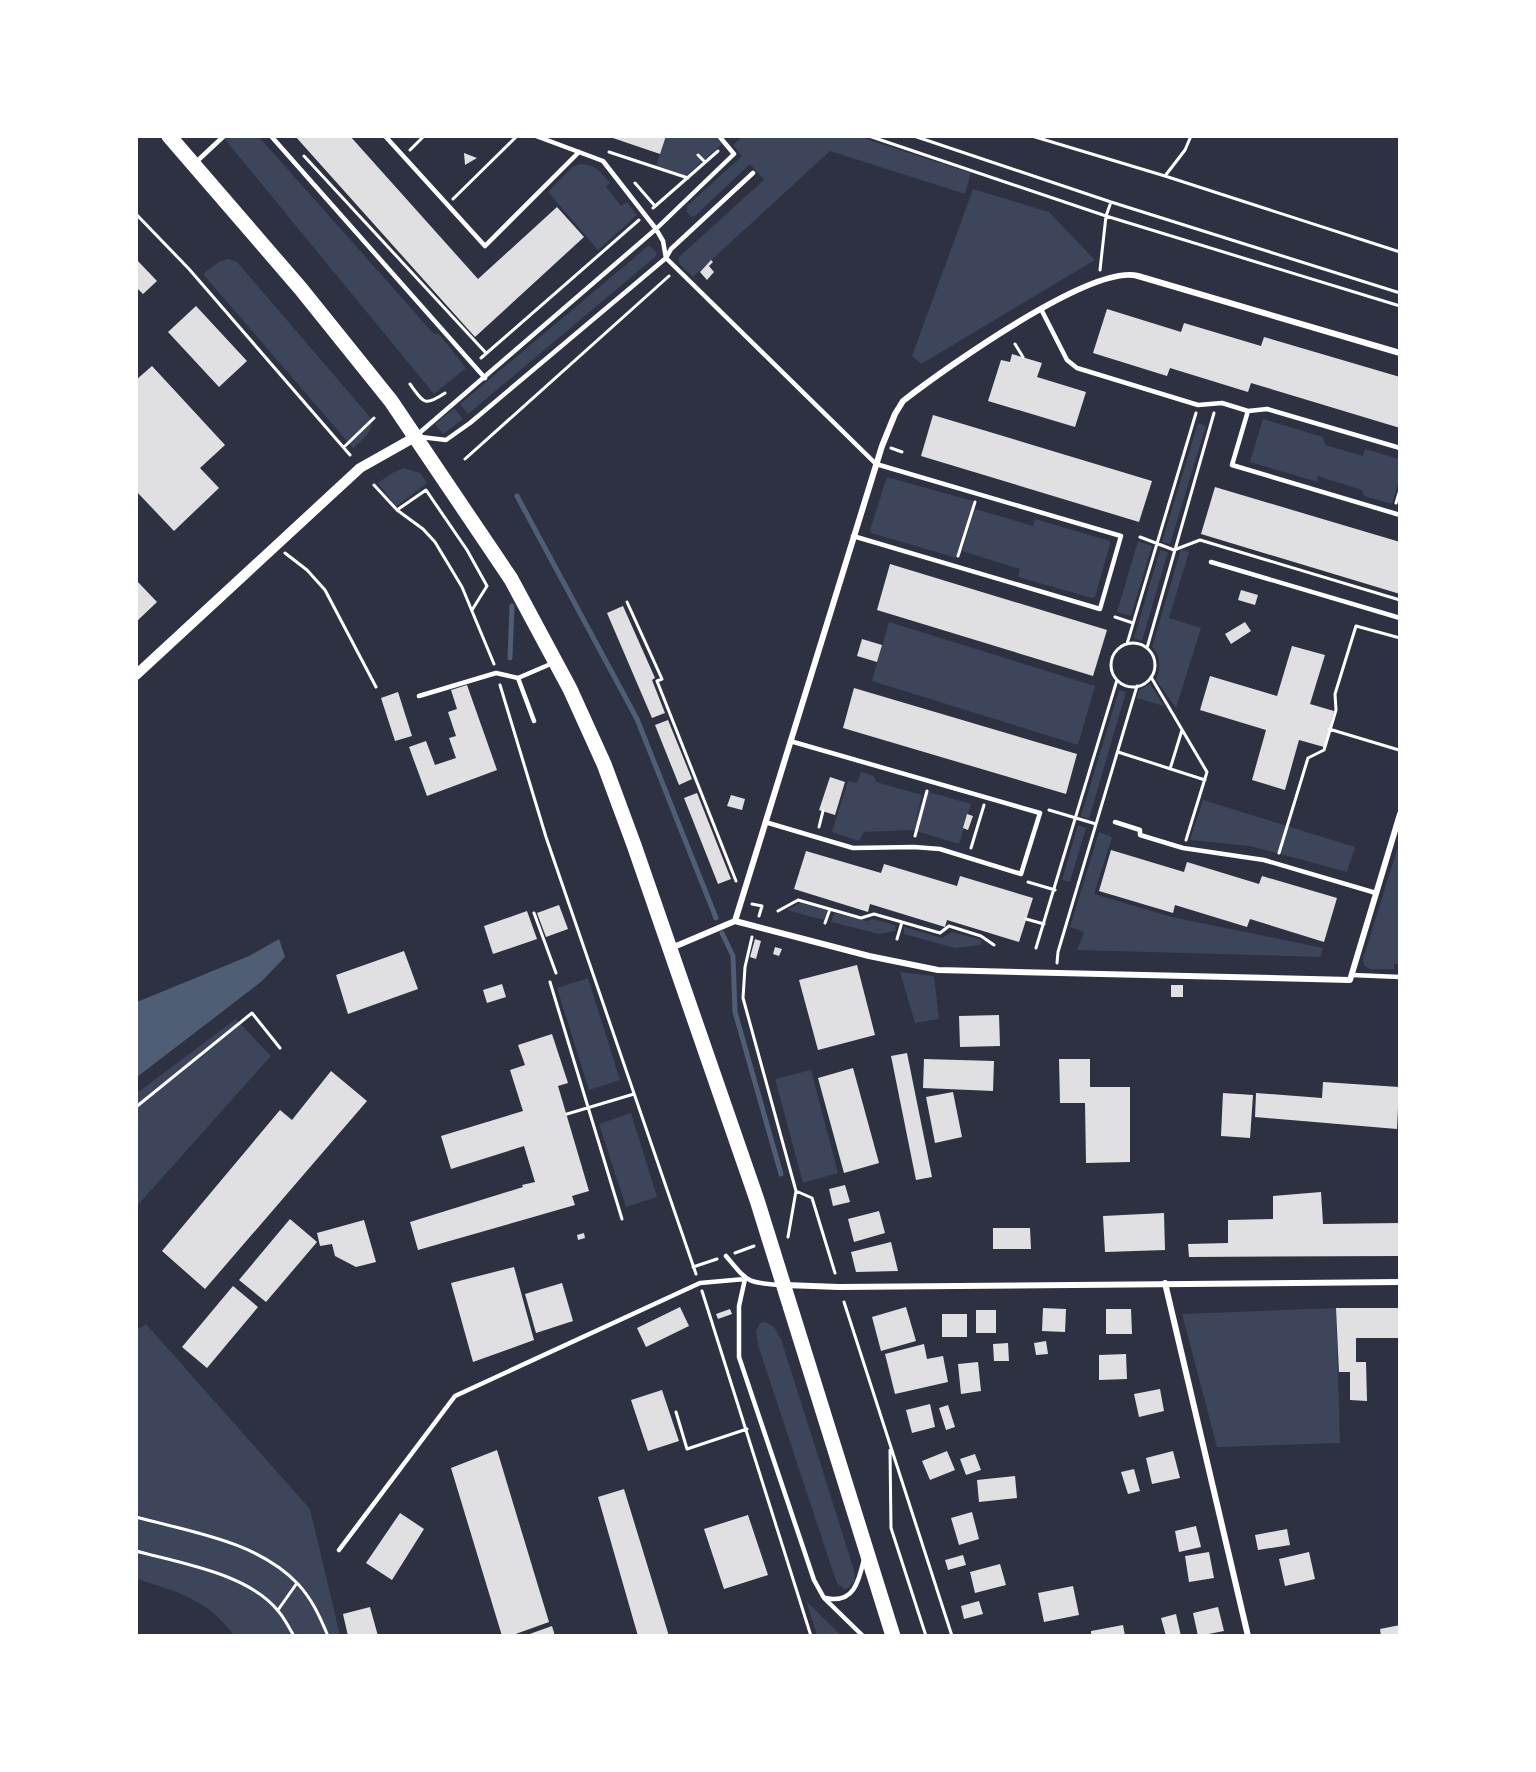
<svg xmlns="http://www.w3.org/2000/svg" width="1536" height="1772" font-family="Ubuntu,sans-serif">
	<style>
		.green { fill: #3c4559 }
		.water { fill: #4f5d75 }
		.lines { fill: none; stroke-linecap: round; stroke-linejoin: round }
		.stream { stroke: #4f5d75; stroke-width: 5 }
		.building { fill: #e0e0e3 }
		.path { stroke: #fff; stroke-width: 3 }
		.service { stroke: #fff; stroke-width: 4.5 }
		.minor { stroke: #fff; stroke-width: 6 }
		.tertiary { stroke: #fff; stroke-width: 10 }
		.trunk { stroke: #fff; stroke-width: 15 }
	</style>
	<rect width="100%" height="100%" fill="#2d3142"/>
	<path class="green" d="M743,136L860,137L971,173L965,194L830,151L693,277L679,263V257L764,180L750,164L695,216L691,217L687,212V206L742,156L733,145Z
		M223,137H259L434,334H439L466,368L434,394Z
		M666,137H716L722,144L686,176L656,166Z
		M580,164C595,164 601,172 610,183L606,187L621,206L627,202L637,215L598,250L548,192L572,167Z
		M973,189L1049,212L1095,260L921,364L912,356Z
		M650,246L657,253L655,257L468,414L460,404L647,247Z
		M229,259L237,262L370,417C376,431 363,439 353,448L203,274L220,261Z
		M454,408L463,419L443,434L435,424Z
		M1263,419L1323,437L1325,445L1363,456L1365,449L1399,459V480L1392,504L1364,496L1362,490L1317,476L1318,482L1250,462Z
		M1198,423L1206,426L1170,544L1162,542Z
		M404,468L420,473L427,483L396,507L378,483L392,473Z
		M887,477L973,501L956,558L871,533L870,530Z
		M975,509L1033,526L1035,519L1110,541V544L1095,597L1092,598L1018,577L1020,569L962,551Z
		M1138,541L1152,546L1131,616L1117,612Z
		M1181,549L1189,552L1169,618L1201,628L1176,708L1156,680C1161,668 1161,656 1152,647Z
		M1160,550L1168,552L1142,641L1134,638Z
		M889,622L1095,686L1078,745L872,681Z
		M1150,684L1164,706L1137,698L1139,690Z
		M1119,690L1126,692L1089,819L1081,816Z
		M861,772L874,776L876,782L922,795L914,825L925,791L971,804L959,844L913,830L864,832L859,841L832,832L848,781L857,783Z
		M1203,800L1355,847L1347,872L1250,846L1190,840Z
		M1078,825L1086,828L1070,882L1062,880Z
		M1099,832L1112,837L1094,894L1172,917L1323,948L1320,957L1077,950L1084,932L1070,927Z
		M1399,843V964H1394V969H1370L1364,965L1363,959Z
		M800,903L827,910L824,920L787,910Z
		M834,913L867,921L873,919L895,925L896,931L879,934L831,922Z
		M904,927L942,938L952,932L982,940L981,945L955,948L904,934Z
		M900,972L934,976L939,1019L915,1023Z
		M588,978L620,1080L589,1090L557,988Z
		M236,1019L271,1056L137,1206V1093Z
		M811,1070L838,1173L803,1183L775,1079Z
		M631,1113L657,1197L626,1207L599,1124Z
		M1336,1308L1340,1443L1217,1447L1182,1314Z
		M765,1322L774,1327L781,1339L854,1570L855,1581L849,1588L844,1589L837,1583L834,1575L758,1345L756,1331L760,1323Z
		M146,1324L310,1509L340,1635H234C205,1598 180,1593 137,1579L136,1330Z
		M806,1601L841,1635H817Z"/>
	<path class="water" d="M279,939L285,957L261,982L137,1077V1002L249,956Z"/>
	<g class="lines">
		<path class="stream" d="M517,496L637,719L716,918
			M510,658L512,606
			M722,933L733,956L735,1012L781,1174"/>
	</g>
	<path class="building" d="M295,136H350L478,279L557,207L584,237L475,337Z
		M607,136H666L660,154Z
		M464,153L477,158L465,165Z
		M136,259L157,281L143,294L136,287Z
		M711,260L713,262L709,266L714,272L707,280L700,272Z
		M196,306L247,361L219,387L168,332Z
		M1107,309L1181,332L1184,323L1261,346L1264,337L1400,377V428L1251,383L1248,392L1170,368L1167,376L1093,353Z
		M1012,354L1042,363L1037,377L1086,392L1075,427L988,401L1001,360L1010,362Z
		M152,366L225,445L200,468L219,488L174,531L136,491V380Z
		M933,415L1152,481L1139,522L921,456Z
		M1215,487L1400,542V594L1201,534Z
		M890,564L1107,630L1093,676L877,610Z
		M136,580L157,602L136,622Z
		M1241,590L1258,595L1255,605L1238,600Z
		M623,606L655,678L652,680L665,713L652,718L607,613Z
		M1245,622L1251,631L1231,644L1225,634Z
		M862,639L882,645L877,662L857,656Z
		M1292,646L1325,655L1310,704L1334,711L1324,747L1299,740L1285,790L1252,780L1266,730L1200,710L1210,676L1277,696Z
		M467,685L497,770L427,796L409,747L426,741L435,765L456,758L449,738L456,736L448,712L457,709L451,690Z
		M854,688L1077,754L1066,794L843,728Z
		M398,692L412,736L395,741L381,698Z
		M668,720L692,779L679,785L655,725Z
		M830,777L845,782L835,815L819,810Z
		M697,793L731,879L718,884L684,798Z
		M731,795L745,799L742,810L727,806Z
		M967,814L973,816L968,830L963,828Z
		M1111,850L1184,872L1187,862L1259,884L1262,876L1337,898L1324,942L1250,919L1247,927L1175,905L1173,913L1099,891Z
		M806,851L881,873L884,864L957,886L960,876L1033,898L1019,942L947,920L945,927L870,904L868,912L794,889Z
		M559,905L568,929L546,937L537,913Z
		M527,911L537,939L493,954L484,926Z
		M755,939L761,941L756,959L750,957Z
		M775,947L782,949L779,956L773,954Z
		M404,951L418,989L348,1014L336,975Z
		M857,965L875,1035L818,1050L799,980Z
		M502,984L506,997L487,1003L483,990Z
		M1171,985H1183V997H1171Z
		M999,1015L1000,1046L960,1047L959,1016Z
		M552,1034L568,1083L558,1086L589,1191L572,1196L575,1205L418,1250L410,1222L523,1187L522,1185L535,1182L524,1146L451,1169L441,1136L523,1111L510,1070L525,1065L518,1045Z
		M907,1053L932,1177L916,1180L891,1056Z
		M924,1059L994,1061L993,1091L923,1088Z
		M1059,1059H1090V1087H1130V1162L1086,1163L1085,1103H1060Z
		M853,1068L879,1163L844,1173L818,1078Z
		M331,1071L367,1101L205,1289L162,1251L280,1110L292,1120Z
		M1323,1082L1399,1087L1397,1129L1255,1117L1256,1093L1322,1098Z
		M953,1092L962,1137L935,1143L926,1097Z
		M1223,1093L1253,1095L1250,1138L1221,1136Z
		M845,1185L850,1202L833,1206L829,1189Z
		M1321,1192L1323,1224L1400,1223V1256L1189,1257L1188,1244L1228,1243V1220L1273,1219V1196Z
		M879,1211L885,1233L854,1242L848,1219Z
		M1164,1213L1165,1250L1105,1252L1103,1216Z
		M290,1219L317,1242L266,1302L239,1280Z
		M364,1220L376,1262L356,1267L335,1256L332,1244L320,1246L317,1233Z
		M993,1228H1030L1031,1249H993Z
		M584,1233L585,1238L578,1240L577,1235Z
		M891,1242L898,1271L856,1272L851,1252Z
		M514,1267L534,1340L473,1362L451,1283Z
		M562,1283L573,1321L536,1333L525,1294Z
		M233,1286L258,1307L207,1368L182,1347Z
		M680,1307L689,1326L646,1347L637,1328Z
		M906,1307L916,1341L881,1351L872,1317Z
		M1043,1308L1066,1309L1065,1332L1042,1331Z
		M1336,1308H1400V1338H1356V1362H1366L1367,1401L1350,1400V1372H1339Z
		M730,1309L732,1314L718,1319L716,1314Z
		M1106,1309H1131L1132,1334H1106Z
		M976,1310H996V1333H976Z
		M942,1314H967V1337H942Z
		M1046,1341L1048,1354L1036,1355L1034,1343Z
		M1008,1343L1009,1361H994L993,1344Z
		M924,1344L927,1359L943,1356L948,1382L895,1394L885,1354Z
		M1126,1354L1127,1379L1099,1380V1355Z
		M978,1362L981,1391L961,1394L958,1364Z
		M1160,1389L1164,1411L1139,1417L1134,1394Z
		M662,1390L679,1441L648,1451L631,1400Z
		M930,1404L935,1427L912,1433L906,1410Z
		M948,1405L955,1427L946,1430L939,1408Z
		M497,1450L549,1622L510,1636H502L451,1468Z
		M947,1451L955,1470L930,1480L922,1461Z
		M1173,1451L1180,1478L1152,1484L1146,1458Z
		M975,1454L981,1470L966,1475L960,1459Z
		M1134,1469L1140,1491L1128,1494L1121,1472Z
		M1015,1476L1017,1498L979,1502L977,1480Z
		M624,1489L669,1636H638L598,1497Z
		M972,1512L979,1539L959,1545L951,1518Z
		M400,1513L424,1529L392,1580L366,1563Z
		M748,1515L768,1575L724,1589L704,1529Z
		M1196,1526L1201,1547L1179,1552L1175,1531Z
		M1287,1529L1290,1545L1258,1550L1255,1535Z
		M1209,1552L1214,1578L1189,1582L1185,1556Z
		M1309,1552L1315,1579L1285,1586L1279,1559Z
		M963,1555L966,1565L948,1570L945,1560Z
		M1000,1564L1006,1585L975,1593L970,1572Z
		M1073,1586L1079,1615L1044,1622L1038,1593Z
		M979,1601L983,1614L964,1619L961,1606Z
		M370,1607L378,1636H348L343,1614Z
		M1218,1607L1224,1631L1198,1636L1193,1613Z
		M1176,1614L1181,1636H1166L1161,1618Z
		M1123,1625L1125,1636H1091V1631Z
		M1400,1625V1636H1381L1380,1629Z
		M552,1626L555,1636H527V1635Z"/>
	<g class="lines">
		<path class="path" d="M869,136L1106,216L1400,306
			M914,136L1111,202L1400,293
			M1032,136L1165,176L1400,252
			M410,150L424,136
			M609,152L688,178
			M698,155L705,162
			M304,156L486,353
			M1165,176L1185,150L1191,136
			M635,183L655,206
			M453,199L517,136
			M653,208L718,151
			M136,214L189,269L350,455
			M1100,270L1106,216L1111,202
			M1015,344L1023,357
			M481,358L639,220
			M410,384C424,403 424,407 445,393
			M344,447L374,418
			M891,448L902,452
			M465,459L669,276
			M374,485L397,510L423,529L435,542L462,587L494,664
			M1396,503L1400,490
			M397,510L426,490L467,550L487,586L472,610
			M1140,537L1174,550L1200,540L1400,600
			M285,553L307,570L325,590L376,687
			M958,556L975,502
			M627,602L662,679L657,681L736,881
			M1115,617L1133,623
			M1111 665a22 22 0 1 1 44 0a22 22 0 1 1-44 0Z
			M1127,644L1196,413
			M1147,648L1214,413
			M1151,677L1207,772L1186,840
			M500,685L546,837L696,1274
			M1329,729L1399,750
			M1118,752L1205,780
			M1170,769L1182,730
			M1049,810L1096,824
			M819,827L823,811
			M915,836L927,791
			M971,848L984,805
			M1279,853L1308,758L1324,750L1336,710L1335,694L1356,626L1400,638
			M1028,882L1055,890
			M752,904L762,906L759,916
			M778,911L798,900L861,918L874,914L940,933L949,926L981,936L994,945
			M534,913L556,973
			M1026,919L1044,924
			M825,923L830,909
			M752,937L745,967L743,998L796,1191L812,1198L835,1273
			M897,939L902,922
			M1036,948L1117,680
			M1057,963L1058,952L1137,686
			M550,982L622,1219
			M136,1107L252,1013L280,1048
			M567,1114L634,1094
			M788,1237L796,1191
			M735,1253L754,1246
			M693,1267L717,1259
			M702,1291L811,1636
			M844,1302L952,1636
			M676,1412L687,1449L747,1429
			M890,1450L891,1528L926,1636
			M136,1517C191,1532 257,1541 298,1584C312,1599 320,1617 328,1636
			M136,1551C180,1563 250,1574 279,1612C285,1619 289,1628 294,1636
			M278,1610L297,1583"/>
		<path class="service" d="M271,136L485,378
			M385,136L485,246L579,152
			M536,136L603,161L656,229L663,241L666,258
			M195,163L224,136
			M666,258L876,464L1121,536L1100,609L853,536
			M1041,309L1067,360L1077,368L1198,405L1222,403L1248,411L1267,409L1400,448
			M1248,411L1232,465L1400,515
			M417,435L656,229L734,154L719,136
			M421,437L446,440L470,423L666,258L671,249L753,173
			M1211,562L1400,618
			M518,678L534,721
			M419,696L496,673L518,678L553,663
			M765,822L853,848L914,847L940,849L1021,874L1040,813L790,741
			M1115,822L1140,830V835L1183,848L1264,860L1376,893
			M1352,975L1400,977
			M726,1256C748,1282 746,1283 781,1285
			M339,1550L455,1396L700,1283L745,1279L739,1306V1357L814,1580L824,1598L863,1636
			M826,1598C854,1604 859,1581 864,1559"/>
		<path class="minor" d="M735,921L882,446L895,414L903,401C943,370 1092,263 1138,276L1400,353
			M669,949L735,921L869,956L938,970L1350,980L1400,814
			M1165,1283L1248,1636
			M785,1285L839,1287L1400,1282"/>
		<path class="tertiary" d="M136,675L360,468L415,437"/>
		<path class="trunk" d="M169,136L301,289L391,401L511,579L570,689L604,764L634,845L757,1200L893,1636"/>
	</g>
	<rect width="1536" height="1772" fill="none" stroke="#ffffff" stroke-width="276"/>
</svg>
